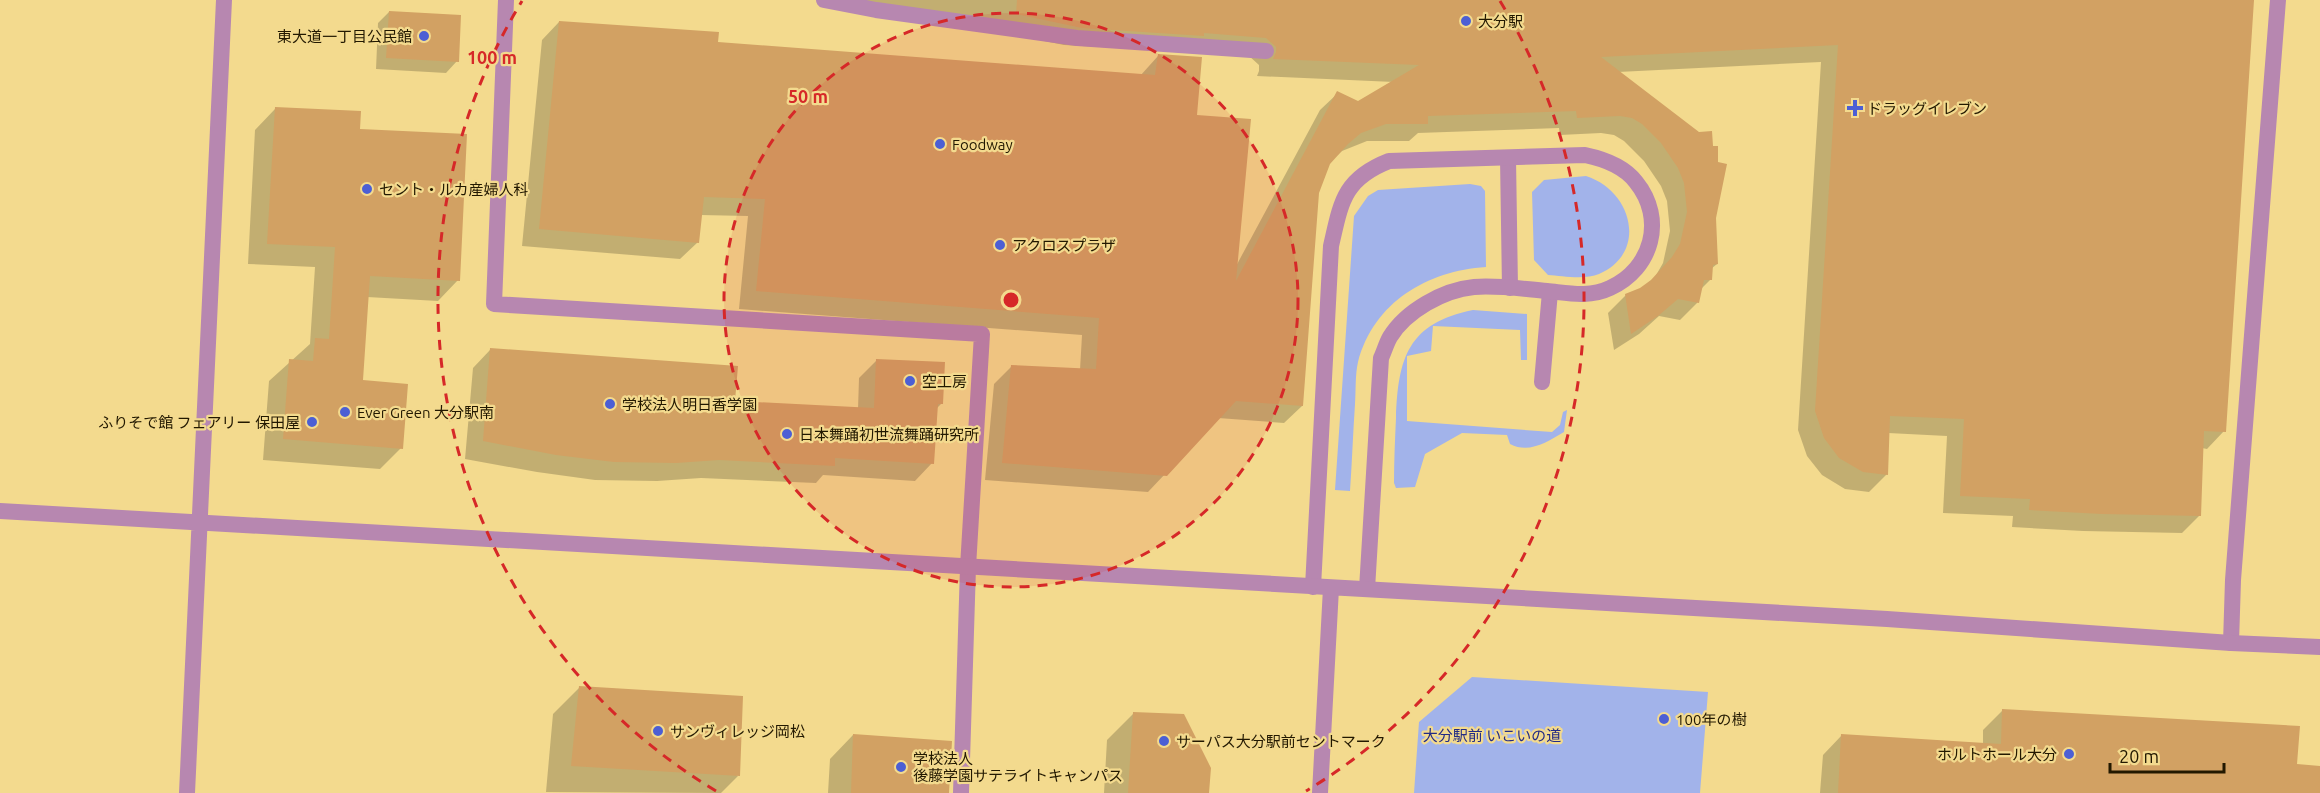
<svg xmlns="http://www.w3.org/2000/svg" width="2320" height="793" font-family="Ubuntu,'Noto Sans JP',sans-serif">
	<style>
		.green { fill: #a2b3ea }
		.shadow { fill: #0003 }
		.building { fill: #d2a163 }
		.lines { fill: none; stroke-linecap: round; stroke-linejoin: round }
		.service { stroke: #b787b0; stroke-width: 16 }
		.minor { stroke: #b787b0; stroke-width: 16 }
		.tertiary { stroke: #b787b0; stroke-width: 16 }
		.ring { fill: none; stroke: #d62828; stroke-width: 3; stroke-dasharray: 10 8 }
		.poi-dot { fill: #4c5fd4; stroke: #f3da8e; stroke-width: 2 }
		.labels { text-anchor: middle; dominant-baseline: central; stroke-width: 4.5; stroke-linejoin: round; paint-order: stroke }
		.poi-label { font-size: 15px; fill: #221800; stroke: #f3da8e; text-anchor: start }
		.park-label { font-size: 15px; fill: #222b86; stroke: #f3da8e }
		.centre { fill: #d62828; stroke: #f3da8e; stroke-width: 3 }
		.ring-label { font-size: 18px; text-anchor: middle; font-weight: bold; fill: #d62828; stroke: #f3da8e; stroke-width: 4.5; stroke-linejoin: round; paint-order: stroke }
	</style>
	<rect width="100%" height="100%" fill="#f3da8e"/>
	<path class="green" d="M1586,176C1633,191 1648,253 1599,274C1585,280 1562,276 1548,275L1534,260L1532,192L1544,180Z
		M1470,184L1481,186L1485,191L1486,267C1427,271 1374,302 1358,362C1355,375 1356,391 1355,404C1353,433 1352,462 1350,491L1335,490L1354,216L1368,196L1378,190Z
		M1473,310L1527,314V360H1521L1520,330L1433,326L1431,351L1407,356V421L1552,432L1560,425L1563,412L1567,410L1564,432C1547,442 1529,454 1510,444L1507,435L1462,433L1425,454L1415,487L1396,488L1394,483C1394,461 1395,439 1396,418C1398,358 1408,323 1473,310Z
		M1472,677L1708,692L1700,793H1414L1419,722Z"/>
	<path class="shadow" d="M844,0H2252L2224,431L2207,449L2202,448L2199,516L2182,533L2083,531L2012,527L2013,516L1943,513L1947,436L1888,433L1887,474L1869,492L1845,489L1822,475L1807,456L1798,430L1821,62L1618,72L1715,218L1717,264L1711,269V279L1700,290L1698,302L1680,320L1659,316L1639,334L1614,350L1608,313L1626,295L1640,290L1655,277L1663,263L1670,231L1667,201L1661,186L1644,161L1624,141L1614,135L1601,133L1560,135L1559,128L1418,133L1409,141H1367L1342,151L1329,163L1318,192L1302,406L1284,423L1218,418L1148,492L985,480L994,384L1011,367L1080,370L1082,335L739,309L748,216L700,215L698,242L680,259L522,246L542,40L559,22L716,44L1140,76L1158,56L1196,116L1235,268L1320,110L1338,93L1358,103L1394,82L1257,76L1259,71V65L1248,55L1064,45Z
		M389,12L457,61L446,73L376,69L378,23Z
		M275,109L359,131L458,280L438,301L367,297L362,382L401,448L380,469L263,460L269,381L310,344L315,267L248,264L255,130Z
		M490,350L733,403L858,409L859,378L877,360L942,403L936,409L932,463L915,481L823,475L816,483L701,478L657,481L595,480L537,472L465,459L473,368Z
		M579,688L738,776L721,793L546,792L553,714Z
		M2002,711L2296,766L2320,767V793H1820L1823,755L1842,735L1983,744V730Z
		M1134,713L1207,793H1104L1107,740Z
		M853,735L947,793H828L830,759Z"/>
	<path class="building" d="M1017,0H2254L2226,432L2204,431L2201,516L2102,514L2029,510L2030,499L1960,496L1964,419L1890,416L1888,475L1863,472L1839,458L1824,438L1815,411L1838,45L1601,57L1699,132L1712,131L1713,146H1718V162L1727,164L1716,218L1718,264L1713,265L1712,280H1704L1699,303L1678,299L1658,316L1631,334L1625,294L1640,288L1651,280L1672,257L1680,244L1687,212L1684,183L1678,168L1661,143L1642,124L1632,118L1620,116L1577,118L1576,111L1428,116V124H1386L1361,133L1348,144L1330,164L1319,193L1303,406L1236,401L1167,476L1002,463L1011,365L1096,369L1099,318L756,291L765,199L704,197L699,243L539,229L559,21L719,32L718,42L1155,75L1158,54L1202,57L1197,115L1251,119L1236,281L1337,91L1358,101L1419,65L1273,59L1276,52V47L1266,38L1204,33V36L1082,28L1016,14Z
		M389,11L461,15L459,62L386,58Z
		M275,107L361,111L360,129L467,134L460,281L370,276L363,380L408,384L403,449L283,439L289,359L313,361L315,338L329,339L335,247L267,244Z
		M490,348L738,366L735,401L874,408L876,359L945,362L943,404H938L934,464L835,458V466L719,460L676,463L614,462L556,455L483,441Z
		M579,686L743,696L740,776L571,766Z
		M2002,709L2300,726L2297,764L2320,766V793H1838L1841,734L2001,744Z
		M1133,712L1184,714L1211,768L1209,793H1128Z
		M853,734L952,741L949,793H851Z"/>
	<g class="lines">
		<path class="service" d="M1508,158L1510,288
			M1542,382L1550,292"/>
		<path class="minor" d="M506,0L494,304L982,334L968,567L961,793
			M824,0L876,10L1077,38L1266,51
			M1313,587L1331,246C1341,203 1343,179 1389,161L1585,155C1604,159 1624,166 1636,182C1666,219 1652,269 1610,288C1589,298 1568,293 1547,291C1523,289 1498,285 1474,287C1443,290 1406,311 1390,337C1386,344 1384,352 1381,358L1367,589
			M2231,643L2233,580L2278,0"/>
		<path class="tertiary" d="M0,511L1887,619L2231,643L2320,647
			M187,793L224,0
			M1320,793L1331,588"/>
	</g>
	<circle cx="1011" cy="300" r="287" fill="#d62828" fill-opacity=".12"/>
	<g class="ring">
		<circle cx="1011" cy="300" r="287"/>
		<path d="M716 791A573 573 0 0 1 522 1M1500 1A573 573 0 0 1 1306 791"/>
	</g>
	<g class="poi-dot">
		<circle cx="1466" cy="21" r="6"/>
		<circle cx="424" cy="36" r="6"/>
		<path d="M1852 99h6v6h6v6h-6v6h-6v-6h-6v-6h6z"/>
		<circle cx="940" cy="144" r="6"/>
		<circle cx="367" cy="189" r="6"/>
		<circle cx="1000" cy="245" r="6"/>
		<circle cx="910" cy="381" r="6"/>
		<circle cx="610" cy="404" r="6"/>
		<circle cx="345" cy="412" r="6"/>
		<circle cx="312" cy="422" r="6"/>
		<circle cx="787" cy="434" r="6"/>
		<circle cx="1664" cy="719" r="6"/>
		<circle cx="658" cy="731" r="6"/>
		<circle cx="1164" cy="741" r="6"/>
		<circle cx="2069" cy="754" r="6"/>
		<circle cx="901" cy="767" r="6"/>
	</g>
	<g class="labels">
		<g class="poi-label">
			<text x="1478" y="21">大分駅</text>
			<text x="412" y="36" text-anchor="end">東大道一丁目公民館</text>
			<text x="1867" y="108">ドラッグイレブン</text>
			<text x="952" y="144">Foodway</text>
			<text x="379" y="189">セント・ルカ産婦人科</text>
			<text x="1012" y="245">アクロスプラザ</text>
			<text x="922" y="381">空工房</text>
			<text x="622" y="404">学校法人明日香学園</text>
			<text x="357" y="412">Ever Green 大分駅南</text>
			<text x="300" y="422" text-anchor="end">ふりそで館 フェアリー 保田屋</text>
			<text x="799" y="434">日本舞踊初世流舞踊研究所</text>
			<text x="1676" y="719">100年の樹</text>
			<text x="670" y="731">サンヴィレッジ岡松</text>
			<text x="1176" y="741">サーパス大分駅前セントマーク</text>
			<text x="2057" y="754" text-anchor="end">ホルトホール大分</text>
			<text x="913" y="758">学校法人<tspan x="913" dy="17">後藤学園サテライトキャンパス</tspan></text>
		</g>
		<g class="park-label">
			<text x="1492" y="735">大分駅前 いこいの道</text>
		</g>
	</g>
	<circle cx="1011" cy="300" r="9" class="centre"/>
	<g class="ring-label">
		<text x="492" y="64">100 m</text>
		<text x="808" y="103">50 m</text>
	</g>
	<path d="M2110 763v9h114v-9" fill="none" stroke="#221800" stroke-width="3"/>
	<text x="2119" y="763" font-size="18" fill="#221800" stroke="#f3da8e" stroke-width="4.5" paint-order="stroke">20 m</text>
</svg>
